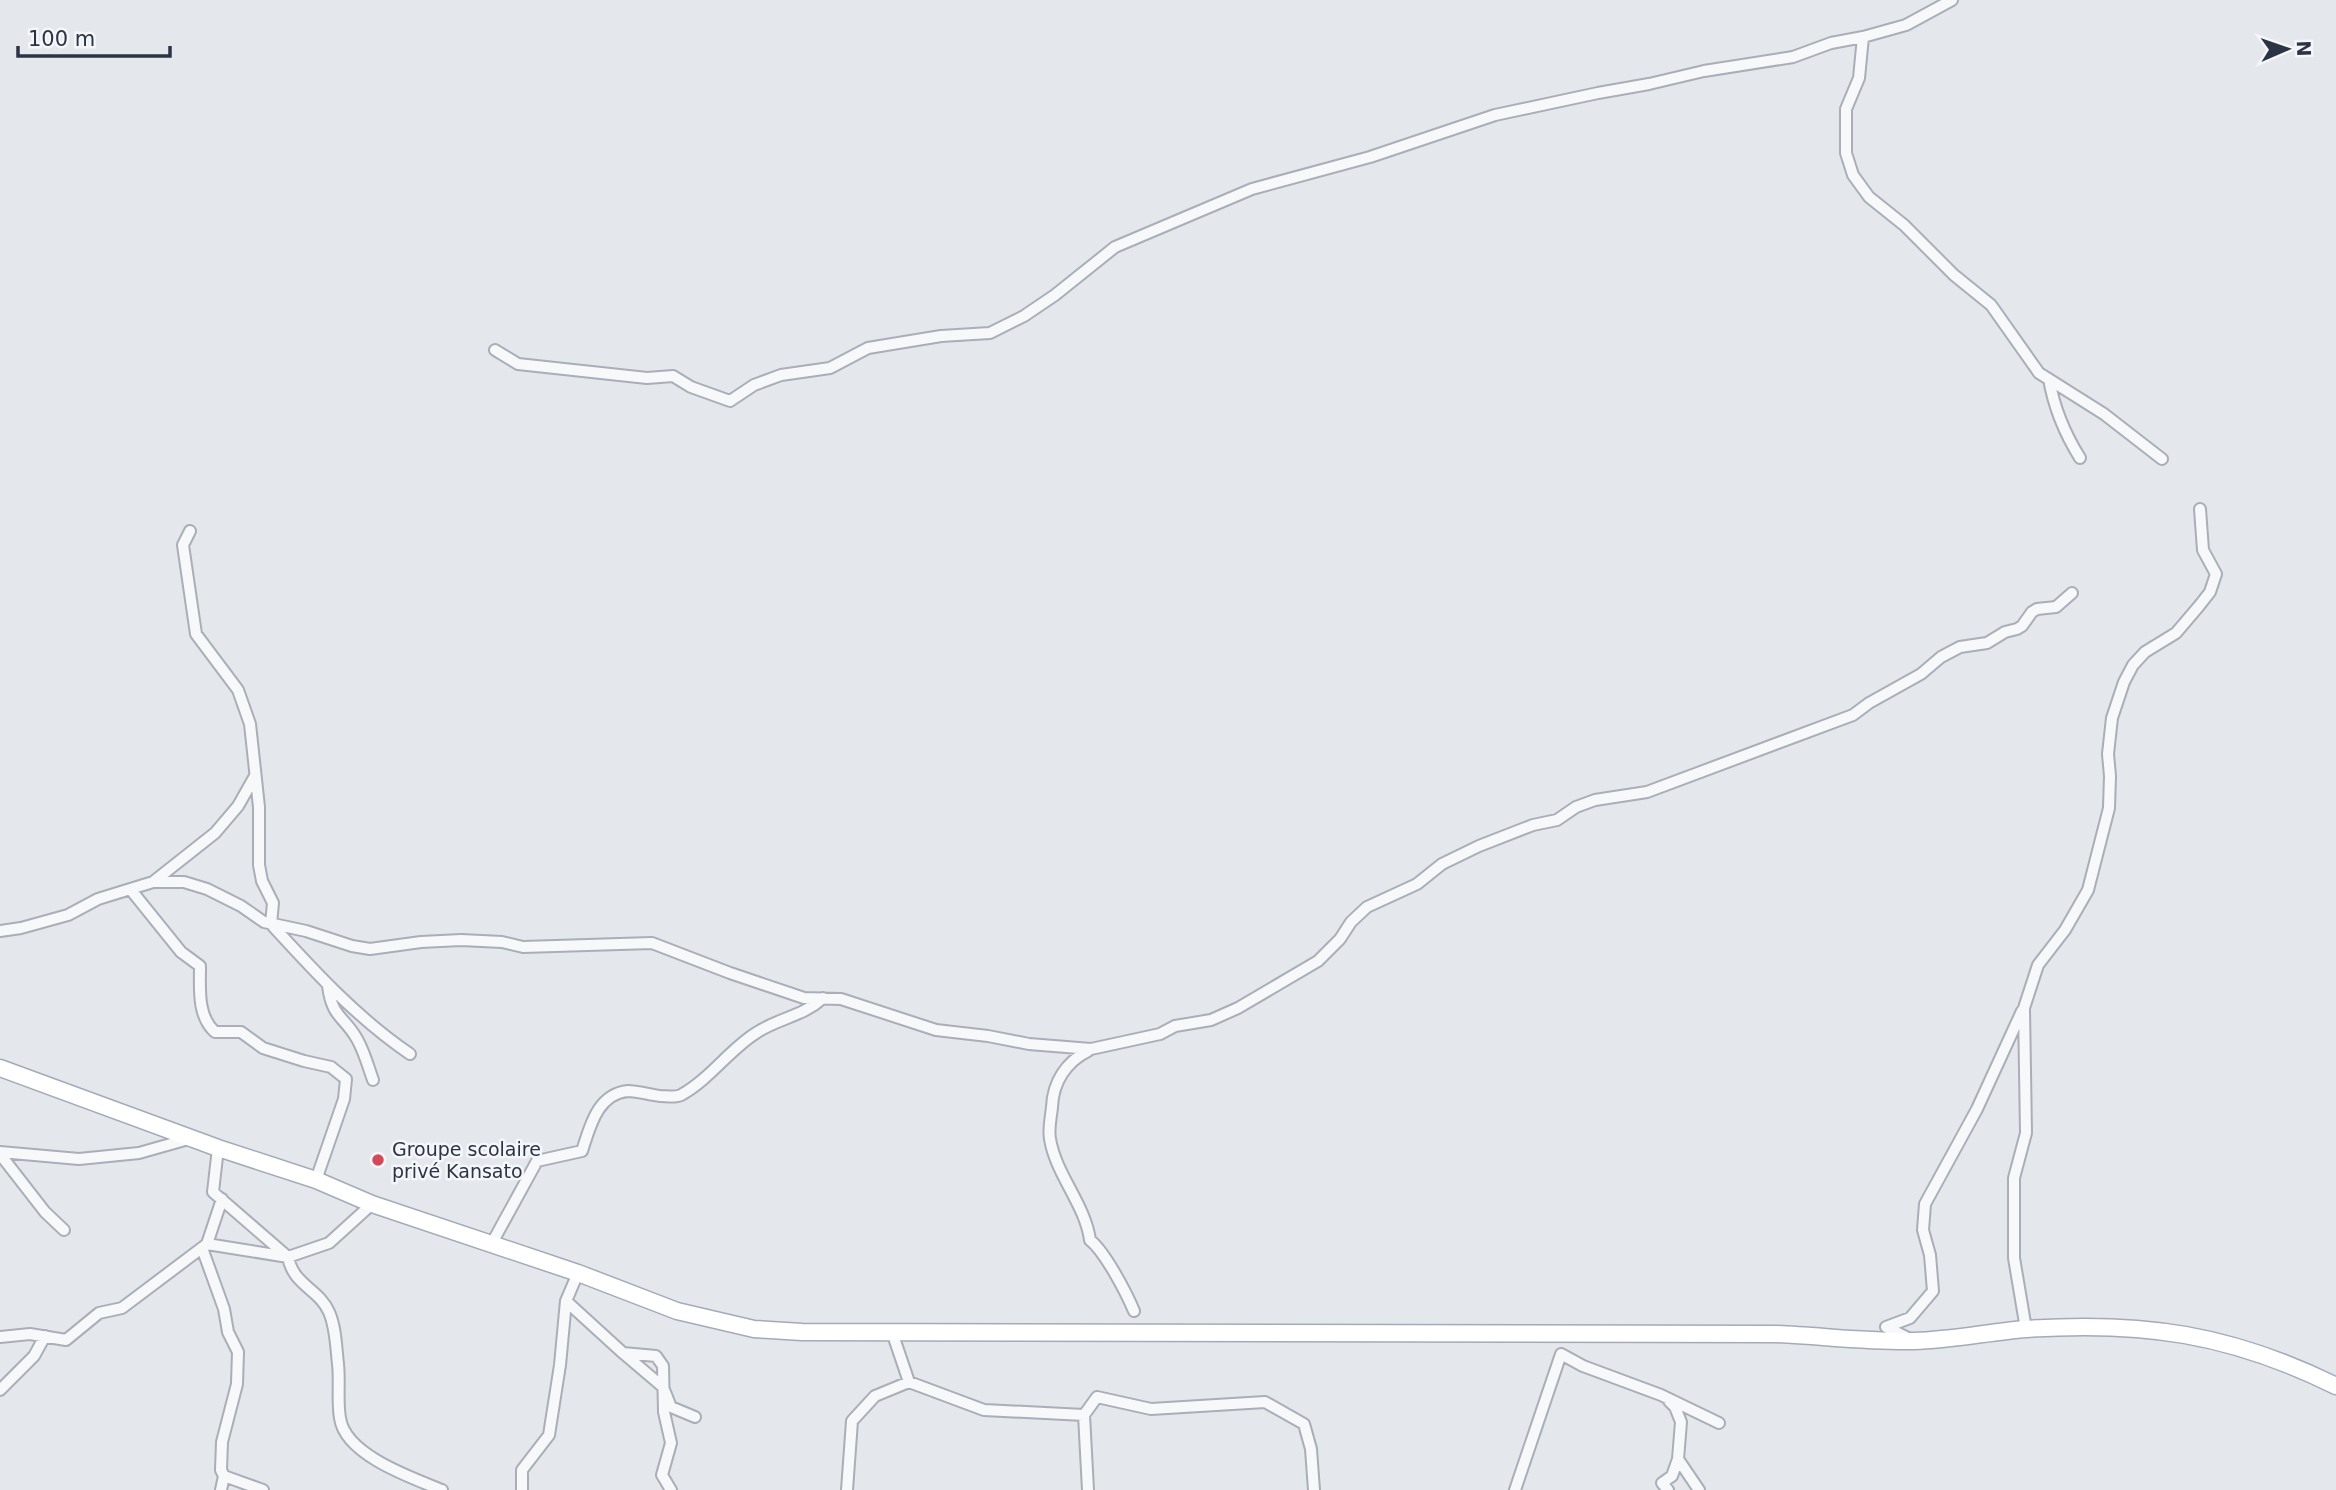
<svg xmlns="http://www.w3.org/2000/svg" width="2336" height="1490" font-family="'DejaVu Sans',sans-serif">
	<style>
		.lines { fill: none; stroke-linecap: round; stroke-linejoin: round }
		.minor-casing { stroke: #a9aeb7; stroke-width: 14 }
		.primary-casing { stroke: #a3abb8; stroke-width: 19 }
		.minor { stroke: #f7f8fa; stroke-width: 10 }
		.primary { stroke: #fff; stroke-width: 16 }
		.poi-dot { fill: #d1495b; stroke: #f4f6f9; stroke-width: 2.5 }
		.labels { text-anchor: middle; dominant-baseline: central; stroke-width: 5; stroke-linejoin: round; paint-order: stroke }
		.poi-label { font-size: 19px; fill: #2b3445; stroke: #f4f6f9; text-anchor: start }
	</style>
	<rect width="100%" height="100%" fill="#e4e7ec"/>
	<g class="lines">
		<defs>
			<path id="minor" d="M1863,37L1859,78L1846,109V153L1853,175L1869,197L1904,225L1954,275L1991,305L2039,373L2104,414L2162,459
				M495,350L518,364L647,378L673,376L691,387L730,401L754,385L781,375L830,368L868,348L941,336L990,333L1024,316L1055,295L1115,247L1252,189L1370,157L1495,115L1598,93L1649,84L1704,71L1793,57L1831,43L1863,37L1906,25L1952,0
				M2049,379C2054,408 2065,434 2080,458
				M190,531L183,545L196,634L238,690L250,724L259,807V865L262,881L273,903L271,924
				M153,882H184L207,889L241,906L264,922L306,931L352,946L370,949L421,942L461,940L502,942L523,947L652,943L730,973L804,998L841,999L936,1030L988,1036L1029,1044L1091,1049L1160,1034L1175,1026L1211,1020L1238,1008L1318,961L1340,939L1351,922L1367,907L1417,884L1442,864L1479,846L1533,825L1557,820L1576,807L1595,800L1647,792L1853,715L1869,703L1921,674L1941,657L1960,647L1987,643L2005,632L2017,629L2022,626L2032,612L2037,609L2056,607L2072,593
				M131,890L181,952L200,966C200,988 197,1016 215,1032H241L263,1048L304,1061L331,1067L346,1079L344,1099L316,1180
				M271,924C314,971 357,1018 410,1054
				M0,931L21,928L68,915L98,899L153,882L215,833L238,806L255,776
				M328,986C332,1018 344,1016 357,1039C364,1051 368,1066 373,1080
				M1088,1051C1066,1062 1053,1082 1052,1107C1051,1118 1048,1128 1050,1139C1056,1175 1085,1204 1090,1240C1105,1252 1126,1292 1134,1311
				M218,1148L213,1192L288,1257C293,1285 319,1289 329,1312C336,1328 336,1347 338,1364C340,1382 337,1401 340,1418C345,1455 412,1478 442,1490
				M0,1152L79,1159L139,1153L192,1138
				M0,1154L45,1212L64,1230
				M492,1243L537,1161L582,1151C590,1127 597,1094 628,1091C638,1091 650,1095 660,1096C667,1096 675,1098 681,1095C710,1079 729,1050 756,1033C778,1018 802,1017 823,998
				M207,1244L222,1199
				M202,1248L224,1309L228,1332L238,1352L237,1384L222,1442L221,1470L224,1476L221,1490
				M566,1301L623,1353L656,1356L663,1366L664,1412L671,1443L662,1475L671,1490
				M2026,1329L2014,1258V1178L2026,1133L2024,1008L2038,965L2065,930L2088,890L2109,808L2110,776L2108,754L2112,718L2124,682L2133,665L2145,652L2176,633L2199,606L2210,592L2216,574L2203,550L2200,509
				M892,1332L909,1382
				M0,1337L30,1334L66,1340L99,1313L122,1308L207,1244L288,1257L329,1243L372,1204
				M1910,1339L1886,1327L1910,1318L1933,1291L1930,1255L1923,1230L1925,1204L1977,1109L2022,1011
				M623,1353L663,1387L671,1407L695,1417
				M0,1390L34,1356L45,1336
				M1084,1415L1097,1397L1151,1409L1265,1402L1304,1424L1311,1449L1314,1490
				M1678,1459L1699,1490
				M224,1476L263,1490
				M522,1490V1470L549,1435L560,1365L566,1301L578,1273
				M847,1490L852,1421L875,1396L909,1382L984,1410L1084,1415L1088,1490
				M1515,1490L1561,1354L1583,1366L1661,1395L1719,1423
				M1668,1490L1662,1483L1672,1476L1678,1459L1681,1422L1675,1407L1669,1401"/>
			<path id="primary" d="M0,1068L218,1148L316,1180L372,1204L578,1273L677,1311L754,1329L802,1332L1776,1334C1822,1336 1869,1342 1914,1341C1952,1340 1989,1332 2026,1329C2142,1321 2231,1334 2336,1386"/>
		</defs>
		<use href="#minor" class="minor-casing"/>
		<use href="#primary" class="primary-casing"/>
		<use href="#minor" class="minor"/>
		<use href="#primary" class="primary"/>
	</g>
	<circle class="poi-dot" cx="378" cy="1160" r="7"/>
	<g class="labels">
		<g class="poi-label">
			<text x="392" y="1149">Groupe scolaire<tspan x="392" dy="22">privé Kansato</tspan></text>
		</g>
	</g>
	<g transform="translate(2287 49) rotate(88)" stroke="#f4f6f9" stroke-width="5" paint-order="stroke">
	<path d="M0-5L12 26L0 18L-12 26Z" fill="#2b3445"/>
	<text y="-10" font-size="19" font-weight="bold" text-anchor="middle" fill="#2b3445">N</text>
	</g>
	<path d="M18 46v10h152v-10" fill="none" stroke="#2b3445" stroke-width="3.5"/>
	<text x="28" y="46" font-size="21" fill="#2b3445" stroke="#f4f6f9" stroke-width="5" paint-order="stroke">100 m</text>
</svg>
